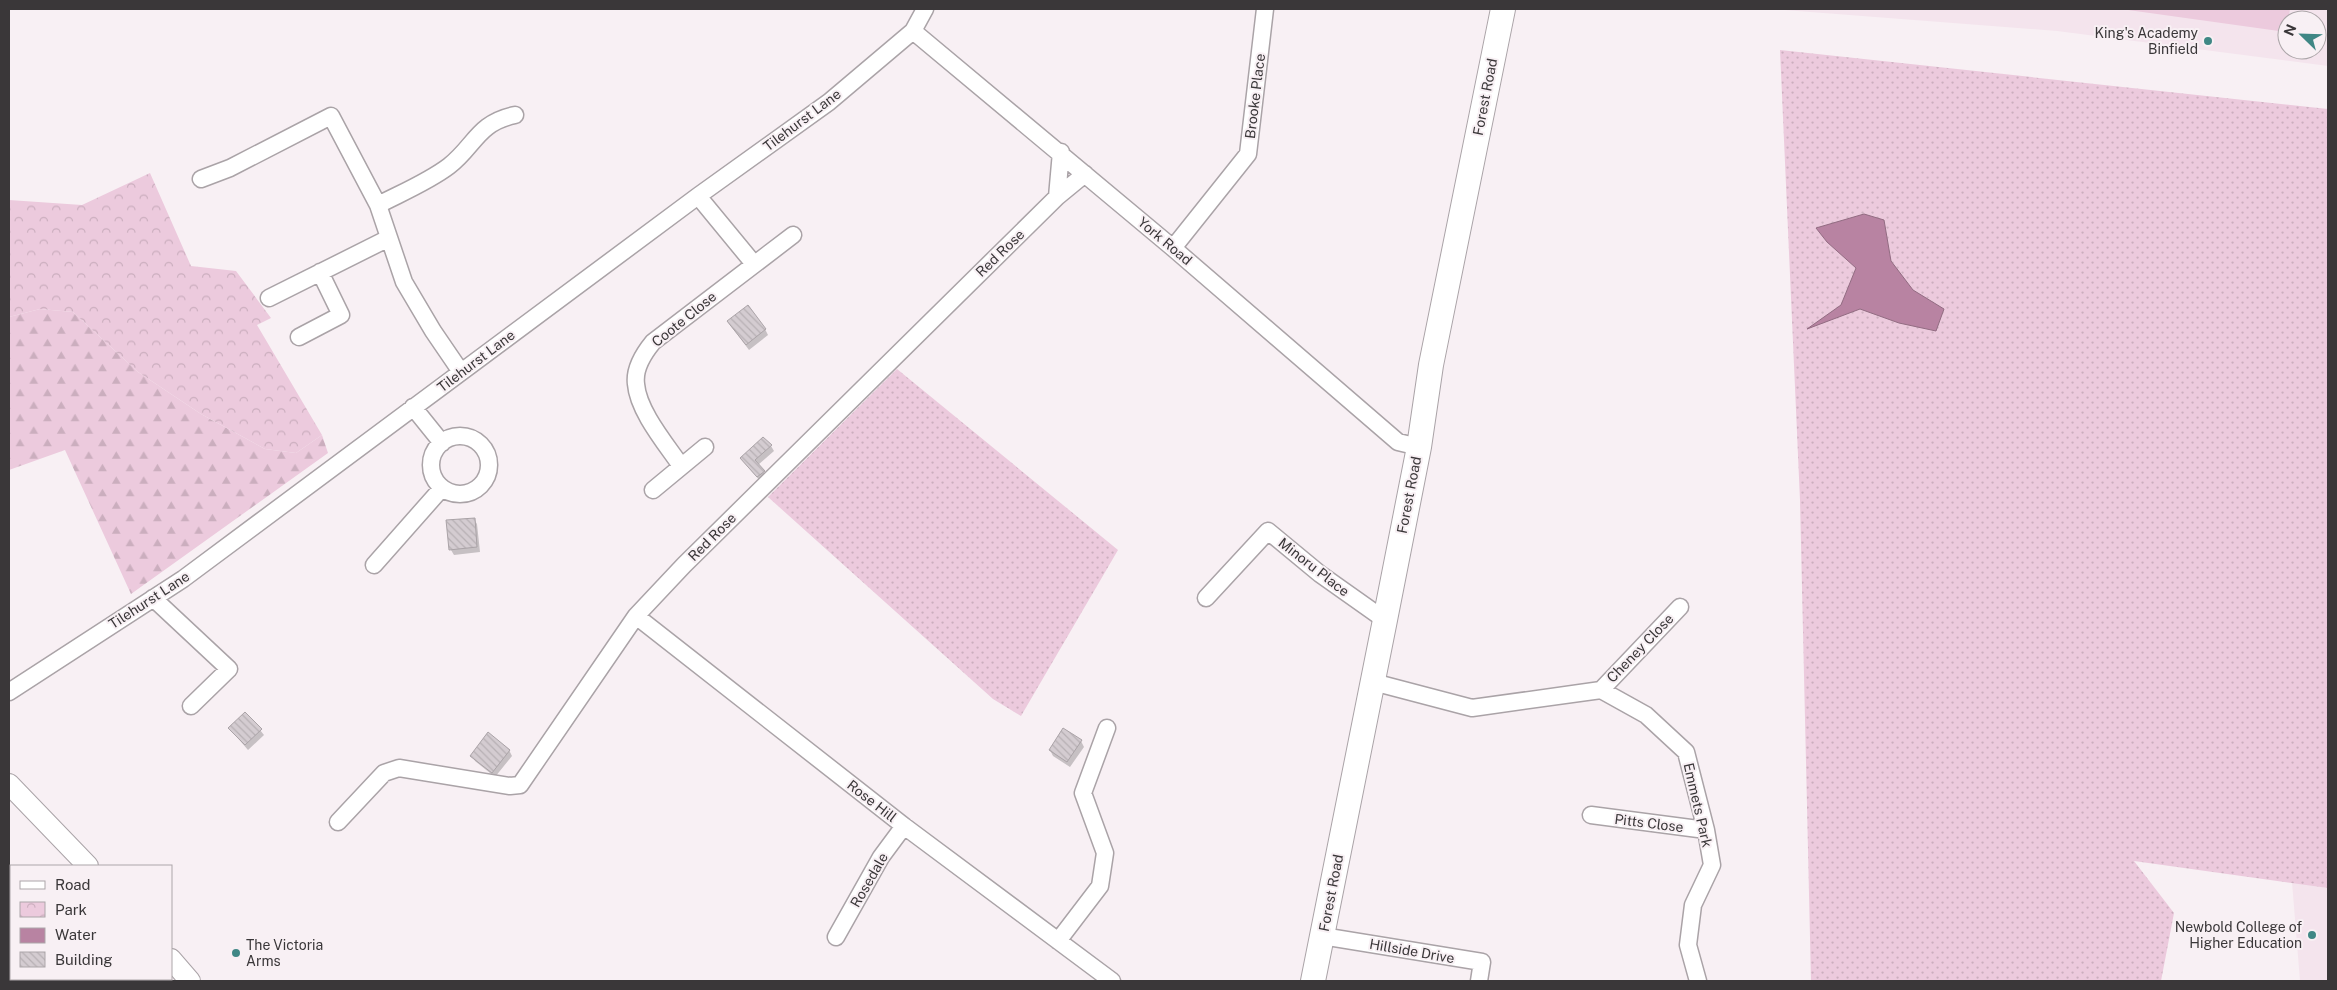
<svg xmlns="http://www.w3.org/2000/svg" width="2337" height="990" font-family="'Public Sans',sans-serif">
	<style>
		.built { fill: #f4e4ed; fill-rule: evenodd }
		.grass { fill: url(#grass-dots) }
		.forest { fill: url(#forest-firs) }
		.park { fill: url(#park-crowns) }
		.pitch { fill: #eccadd }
		.water { fill: #b883a2; stroke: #926c82 }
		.shadow { fill: #0003 }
		.building { fill: url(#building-back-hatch); stroke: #aaa3a7 }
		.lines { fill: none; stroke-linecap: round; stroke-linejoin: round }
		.minor-casing { stroke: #aaa3a7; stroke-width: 19 }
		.tertiary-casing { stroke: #aaa3a7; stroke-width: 22 }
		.secondary-casing { stroke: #aaa3a7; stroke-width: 26 }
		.minor { stroke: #fff; stroke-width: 16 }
		.tertiary { stroke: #fff; stroke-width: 20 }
		.secondary { stroke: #fff; stroke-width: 24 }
		.poi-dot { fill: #3f8785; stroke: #f8f0f4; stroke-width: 2 }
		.labels { text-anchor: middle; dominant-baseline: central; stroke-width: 4; stroke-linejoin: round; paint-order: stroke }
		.poi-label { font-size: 14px; fill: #3a3739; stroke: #f8f0f4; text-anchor: end }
		.street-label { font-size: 14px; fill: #3a3739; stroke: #f8f0f4 }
	</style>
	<defs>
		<pattern id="grass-dots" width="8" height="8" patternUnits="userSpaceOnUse" patternTransform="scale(1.25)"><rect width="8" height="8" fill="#eccadd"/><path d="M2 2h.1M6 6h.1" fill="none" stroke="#cbaebe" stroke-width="1.8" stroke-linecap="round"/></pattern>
		<pattern id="forest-firs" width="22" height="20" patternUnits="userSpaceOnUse" patternTransform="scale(1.25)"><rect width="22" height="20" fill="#eccadd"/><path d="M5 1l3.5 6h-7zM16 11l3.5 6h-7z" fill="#cbaebe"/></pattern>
		<pattern id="park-crowns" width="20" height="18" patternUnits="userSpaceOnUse" patternTransform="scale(1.25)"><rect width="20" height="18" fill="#eccadd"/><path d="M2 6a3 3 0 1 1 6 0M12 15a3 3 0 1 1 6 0" fill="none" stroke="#cbaebe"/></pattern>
		<pattern id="building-back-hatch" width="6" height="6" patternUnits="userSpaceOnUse" patternTransform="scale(1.25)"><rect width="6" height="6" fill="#d4ccd1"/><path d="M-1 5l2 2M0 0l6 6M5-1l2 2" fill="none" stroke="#b7b0b4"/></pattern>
	</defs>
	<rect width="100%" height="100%" fill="#f8f0f4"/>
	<path class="built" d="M1771,9H2328V66L2057,31ZM2287,20H2317V50H2287Z
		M2292,882L2328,888V981H2300Z"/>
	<path class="grass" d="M1780,50L2328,109V888L2134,861L2174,913L2161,981H1811L1800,500Z
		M897,369L1118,550L1021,716L993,699L768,497Z"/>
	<path class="forest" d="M40,309L73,312L138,372L201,414L265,449L296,453L322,435L328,453L131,594L65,450L9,470V317Z"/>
	<path class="park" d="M150,173L191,266L236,271L271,318L257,325L322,435L296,453L265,449L201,414L138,372L73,312L40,309L9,317V200L82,205Z"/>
	<path class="pitch" d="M2121,9H2290L2286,32Z"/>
	<path class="water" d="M1864,214L1884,220L1891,261L1913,290L1944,309L1936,331L1899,323L1860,309L1807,329L1841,305L1856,268L1827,242L1816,228Z"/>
	<path class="shadow" d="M728,322L765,329L768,335L749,350Z
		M771,446L774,451L758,465L767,477L761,482L741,459Z
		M474,519L477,524L480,552L454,555L451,550Z
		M229,728L260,730L264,735L248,750Z
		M1081,741L1084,747L1070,767L1053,756L1050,750Z
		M509,750L512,756L495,777L475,761L472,756Z"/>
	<path class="building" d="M748,305L766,329L746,345L727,321Z
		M763,437L772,445L755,460L765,471L757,477L740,458Z
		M475,518L477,547L449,550L446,520Z
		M245,712L262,729L245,745L228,728Z
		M1063,728L1082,740L1067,762L1049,750Z
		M488,732L510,750L492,773L470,756Z"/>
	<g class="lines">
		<defs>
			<path id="minor" d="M913,31L1173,248L1398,442L1419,447
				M201,179L230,168L331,116L378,205
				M698,196L754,264
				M1057,197L1061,152
				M1173,248L1248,154L1265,9
				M269,298L389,238
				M299,337L341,315L320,272
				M461,372L433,331L404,282L378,205C401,193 428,182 449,166C475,146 477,123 515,115
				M413,407L442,443
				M431 465a29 29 0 1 1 58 0a29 29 0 1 1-58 0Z
				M681,466C666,444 638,411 636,384C634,369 644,353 653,342L793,235
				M653,490L705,447
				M374,565L442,488
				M153,598L229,669L191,706
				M1206,598L1268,531L1320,574L1385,620
				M636,616L904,826L1112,981
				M1373,682L1472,708L1601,690L1646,715L1686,752L1706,830L1712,865L1693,905L1688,945L1698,981
				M1601,690L1680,607
				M9,692L183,579L698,196L829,102L913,31L925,9
				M1591,815L1706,830
				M338,822L384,773L399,768L510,786L520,785L636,616L684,565L1057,197L1085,174
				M1322,936L1482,962L1479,981
				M836,937L881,857L904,826
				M1058,941L1100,886L1105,853L1083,793L1107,728"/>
			<path id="tertiary" d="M9,784L88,866
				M171,959L190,981"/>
			<path id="secondary" d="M1313,981L1385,620L1419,447L1431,365L1503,9"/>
		</defs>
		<use href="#minor" class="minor-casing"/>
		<use href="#tertiary" class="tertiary-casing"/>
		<use href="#secondary" class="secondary-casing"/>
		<use href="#minor" class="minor"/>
		<use href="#tertiary" class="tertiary"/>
		<use href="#secondary" class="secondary"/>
	</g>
	<g class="poi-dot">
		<circle cx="2208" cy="41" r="5"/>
		<circle cx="2312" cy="935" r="5"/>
		<circle cx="236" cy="953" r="5"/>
	</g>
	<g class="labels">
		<g class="poi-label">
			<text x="2198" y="33">King's Academy<tspan x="2198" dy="16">Binfield</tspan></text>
			<text x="2302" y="927">Newbold College of<tspan x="2302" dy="16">Higher Education</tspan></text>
			<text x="246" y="945" text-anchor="start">The Victoria<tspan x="246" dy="16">Arms</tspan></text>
		</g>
		<g class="street-label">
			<text transform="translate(1255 96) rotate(-83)">Brooke Place</text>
			<text transform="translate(1485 97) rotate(-79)">Forest Road</text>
			<text transform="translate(802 120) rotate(-37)">Tilehurst Lane</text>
			<text transform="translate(1165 241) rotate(40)">York Road</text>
			<text transform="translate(1000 253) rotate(-44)">Red Rose</text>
			<text transform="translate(684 319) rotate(-39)">Coote Close</text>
			<text transform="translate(476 361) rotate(-37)">Tilehurst Lane</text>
			<text transform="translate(1409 495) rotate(-79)">Forest Road</text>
			<text transform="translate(712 537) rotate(-45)">Red Rose</text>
			<text transform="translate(1314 567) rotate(38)">Minoru Place</text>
			<text transform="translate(149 600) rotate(-33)">Tilehurst Lane</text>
			<text transform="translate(1640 648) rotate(-46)">Cheney Close</text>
			<text transform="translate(872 801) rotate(38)">Rose Hill</text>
			<text transform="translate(1698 805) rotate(77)">Emmets Park</text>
			<text transform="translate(1649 823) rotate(7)">Pitts Close</text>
			<text transform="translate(869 880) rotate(-60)">Rosedale</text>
			<text transform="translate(1331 893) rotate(-79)">Forest Road</text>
			<text transform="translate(1412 951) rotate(10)">Hillside Drive</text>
		</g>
	</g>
	<rect width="2337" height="990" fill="none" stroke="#3a3739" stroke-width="20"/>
	<rect x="10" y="865" width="162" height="115" fill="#f8f0f4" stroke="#aca6a9"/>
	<rect x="20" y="881" width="25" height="8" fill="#ffffff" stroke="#aca6a9"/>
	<text x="55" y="890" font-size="15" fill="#3a3739">Road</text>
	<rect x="20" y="902" width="25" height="15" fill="url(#park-crowns)" stroke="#aca6a9"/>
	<text x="55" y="915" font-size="15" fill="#3a3739">Park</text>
	<rect x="20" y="928" width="25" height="15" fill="#b883a2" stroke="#aca6a9"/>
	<text x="55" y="940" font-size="15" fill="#3a3739">Water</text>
	<rect x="20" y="952" width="25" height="15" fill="url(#building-back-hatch)" stroke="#aca6a9"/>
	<text x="55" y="965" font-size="15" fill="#3a3739">Building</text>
	<g transform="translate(2302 35) rotate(293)"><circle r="24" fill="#f8f0f4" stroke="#aca6a9"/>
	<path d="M0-4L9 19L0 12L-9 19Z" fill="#3f8785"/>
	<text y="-8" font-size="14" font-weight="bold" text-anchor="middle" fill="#3a3739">N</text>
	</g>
</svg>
